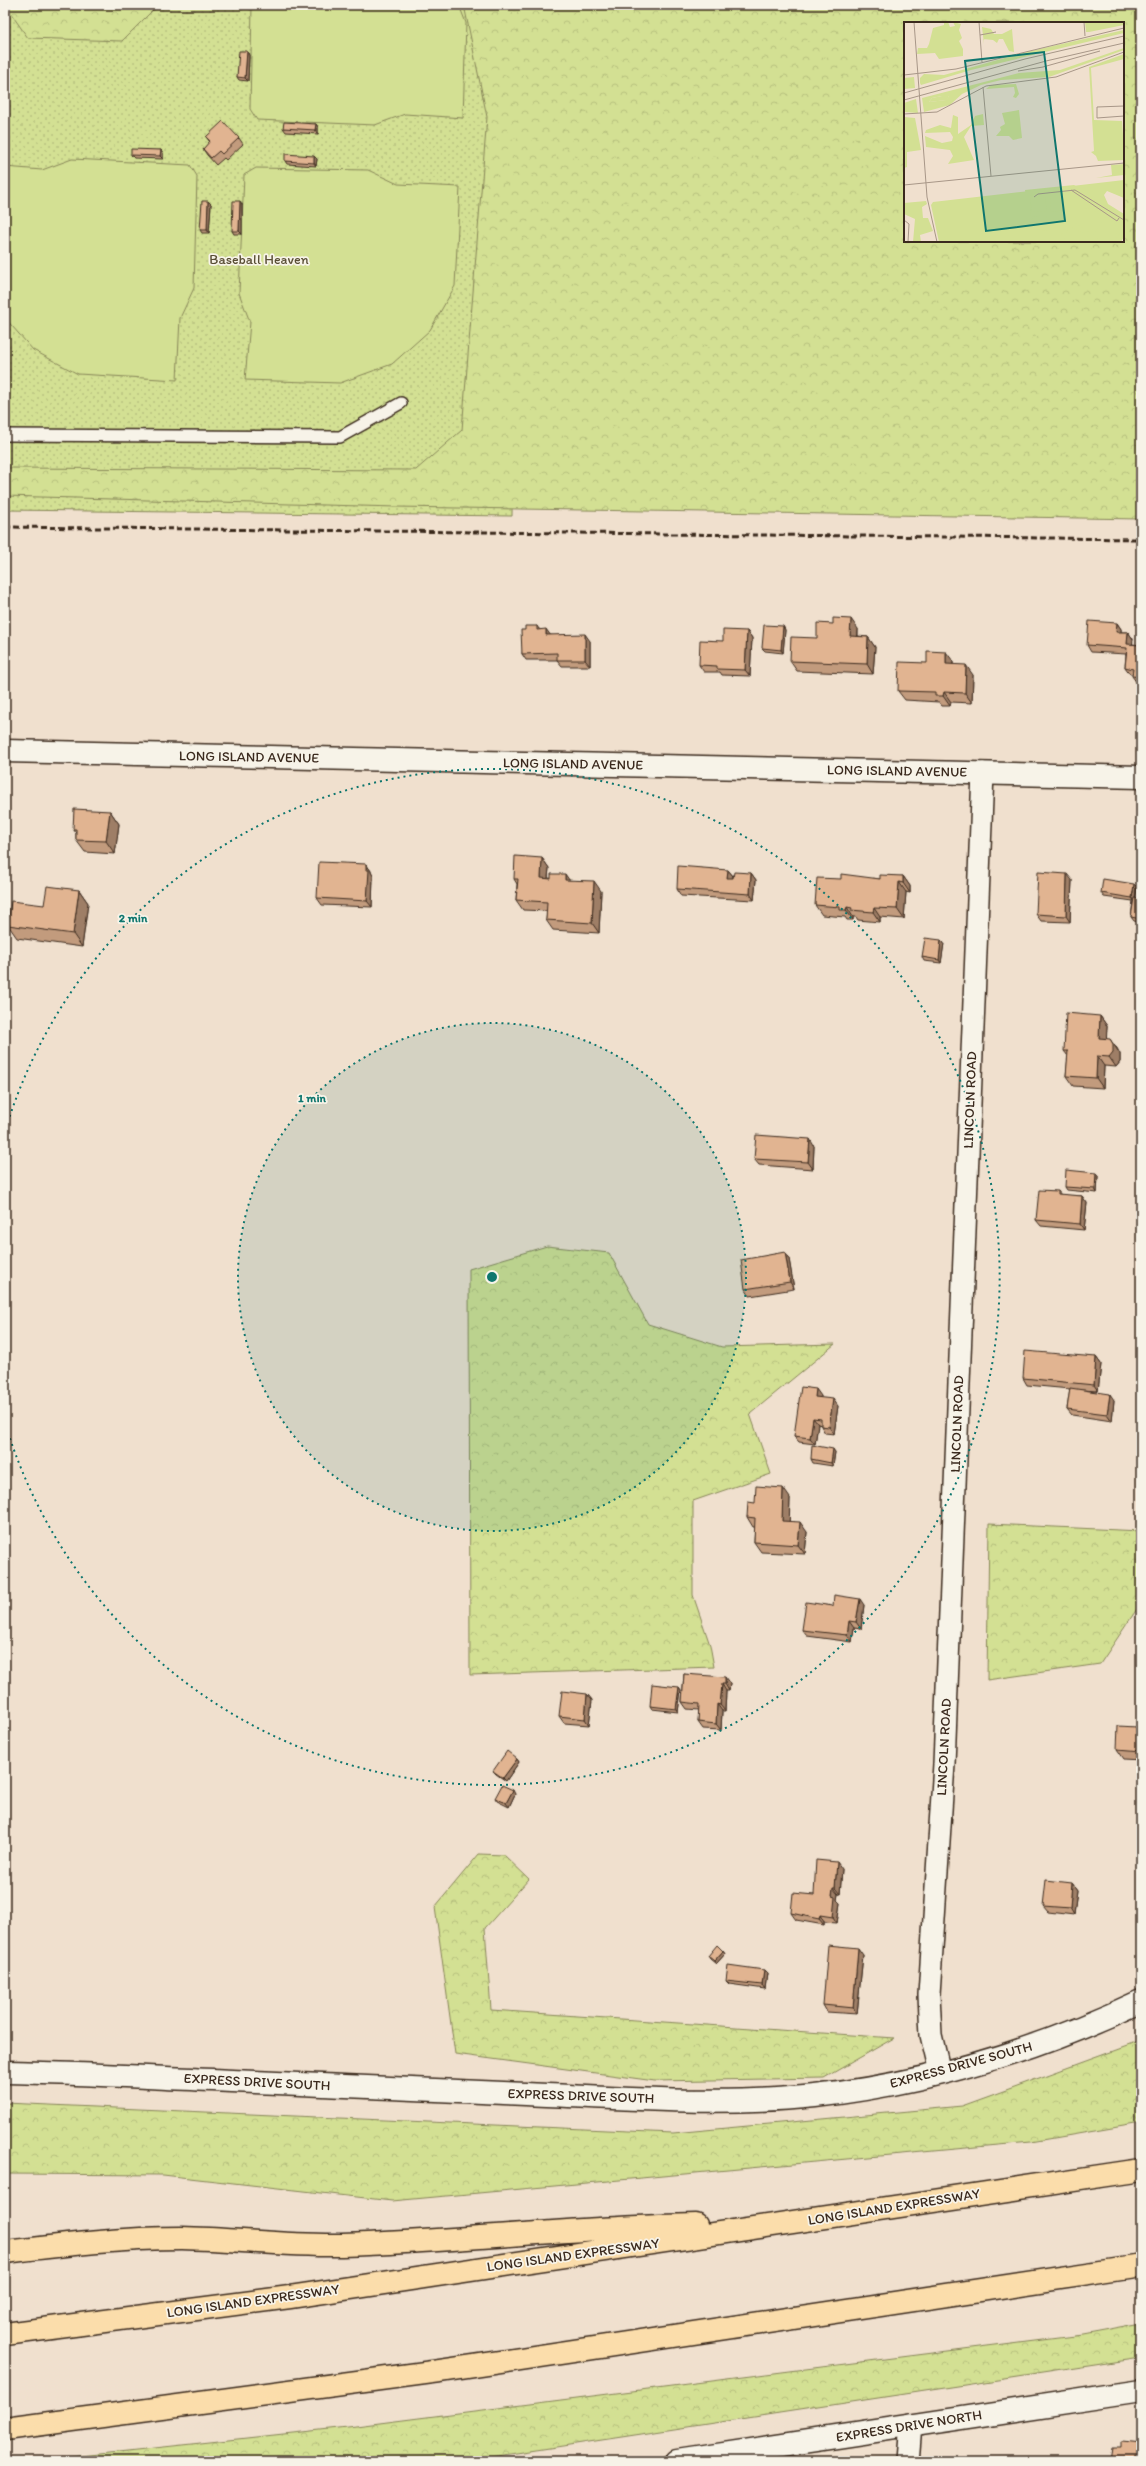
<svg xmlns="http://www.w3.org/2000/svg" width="1146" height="2466" font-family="Itim,sans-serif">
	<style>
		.green { fill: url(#green-dots); stroke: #878558 }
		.forest { fill: url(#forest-crowns); stroke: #878558; fill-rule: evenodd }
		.pitch { fill: #d3e093; stroke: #878558 }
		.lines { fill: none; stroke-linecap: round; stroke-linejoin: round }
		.lane-casing { stroke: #3b2a1e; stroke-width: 14 }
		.street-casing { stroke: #3b2a1e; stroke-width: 24 }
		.secondary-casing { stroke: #3b2a1e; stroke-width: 25 }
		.highway-casing { stroke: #3b2a1e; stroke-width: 25 }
		.lane { stroke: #f7f3e8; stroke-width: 11 }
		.street { stroke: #f7f3e8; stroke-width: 21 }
		.secondary { stroke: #f7f3e8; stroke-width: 22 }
		.highway { stroke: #fbddab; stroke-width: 22 }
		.rail { stroke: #3b2a1e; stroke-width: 3; stroke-dasharray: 6 3; stroke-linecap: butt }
		.wall { fill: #c29b7d; stroke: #3b2a1e }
		.shaded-wall { fill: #9e7e66; stroke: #3b2a1e }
		.building { fill: #e1b491; stroke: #3b2a1e }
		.ring { fill: none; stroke: #0f766e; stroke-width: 2; stroke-dasharray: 2 4 }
		.labels { text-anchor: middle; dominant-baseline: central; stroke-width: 3.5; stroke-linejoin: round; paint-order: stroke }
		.park-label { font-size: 14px; fill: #594e35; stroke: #f7f3e8 }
		.street-label { font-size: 14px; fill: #3b2a1e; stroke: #f7f3e8 }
		.inset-road { fill: none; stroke: #a89788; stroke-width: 1 }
		.view { fill: #0f766e; fill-opacity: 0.15; stroke: #0f766e; stroke-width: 2 }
		.inset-edge { fill: none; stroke: #3b2a1e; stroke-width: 2 }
		.centre { fill: #0f766e; stroke: #f7f3e8; stroke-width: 2 }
		.ring-label { font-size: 12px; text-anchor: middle; font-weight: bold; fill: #0f766e; stroke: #f7f3e8; stroke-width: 3.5; stroke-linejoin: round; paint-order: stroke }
	</style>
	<defs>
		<pattern id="green-dots" width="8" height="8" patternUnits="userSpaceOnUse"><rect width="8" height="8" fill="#d3e093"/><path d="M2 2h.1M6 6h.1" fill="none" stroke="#b6c07e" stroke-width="1.8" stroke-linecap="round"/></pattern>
		<pattern id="forest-crowns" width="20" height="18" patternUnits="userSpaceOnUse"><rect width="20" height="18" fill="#d3e093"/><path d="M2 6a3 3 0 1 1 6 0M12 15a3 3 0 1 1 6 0" fill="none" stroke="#b6c07e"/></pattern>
	</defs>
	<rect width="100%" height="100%" fill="#f0e0ce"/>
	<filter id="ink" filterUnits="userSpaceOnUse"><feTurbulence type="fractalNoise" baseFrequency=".025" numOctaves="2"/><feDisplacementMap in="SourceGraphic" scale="8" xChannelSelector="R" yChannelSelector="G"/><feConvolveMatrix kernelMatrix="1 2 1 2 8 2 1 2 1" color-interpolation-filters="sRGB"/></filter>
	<g filter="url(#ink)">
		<path class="green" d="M5,5H517L512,516L5,510Z"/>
		<path class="forest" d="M5,5H158L122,41L28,38Z
			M464,5H1141V519L396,507L5,496V468L416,470L462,430L487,117ZM905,23H1123V241H905Z
			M547,1246L609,1253L648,1324L722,1347L835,1344L750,1414L771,1474L693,1501V1595L710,1645L714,1667L470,1675L469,1269Z
			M989,1524L1141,1531V1603L1100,1664L987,1680Z
			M479,1854L504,1855L529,1879L485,1928L491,2010L894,2038L824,2078L655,2081L455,2054L435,1907Z
			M1141,2041V2123L1031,2142L392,2201L163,2175L5,2174V2103L673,2133L962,2106Z
			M1141,2323V2358L464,2461H35L348,2427L1082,2334Z"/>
		<path class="pitch" d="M252,5H459L466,23L463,118L405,114L375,125L257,120L250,109Z
			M72,159L190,165L197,176L194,288L180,318L177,380L78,374L33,350L5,318V167L42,170Z
			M256,168L368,170L398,184L460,187L455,286L430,330L392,364L340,383L245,380L250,322L239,293L244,175Z"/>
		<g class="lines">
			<defs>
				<path id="lane" d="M5,435L340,437L401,403"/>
				<path id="street" d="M940,2073L931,2035L929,1995L944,1764L983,773
					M908,2461L911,2425"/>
				<path id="secondary" d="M5,751L1141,777
					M5,2072C74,2073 144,2077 213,2080C317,2085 421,2089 526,2094C621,2098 719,2106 815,2096C928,2083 1038,2050 1141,2001
					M677,2461L1141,2391"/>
				<path id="highway" d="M5,2252C64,2245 123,2238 182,2238C235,2239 288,2246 342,2245C460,2241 578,2227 696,2225
					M5,2334L290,2297L1141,2170
					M5,2429L440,2371L1141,2266"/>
			</defs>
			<use href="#lane" class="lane-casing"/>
			<use href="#street" class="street-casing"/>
			<use href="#secondary" class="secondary-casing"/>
			<use href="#highway" class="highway-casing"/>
			<use href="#lane" class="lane"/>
			<use href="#street" class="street"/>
			<use href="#secondary" class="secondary"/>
			<use href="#highway" class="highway"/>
			<path class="rail" d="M5,527L1141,539"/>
		</g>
		<path class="wall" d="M247,51L249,55L248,81L239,80L237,77Z
			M316,124L318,127V134L286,132L283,128Z
			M206,137L239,138L243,144L226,160L224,158L216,165L207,155L203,149L210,142Z
			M161,150L163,153V159L134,158L131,155Z
			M317,159L316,166L287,164L285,161Z
			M211,204L209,233H202L200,230Z
			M242,204V234H234L232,231Z
			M1117,623L1121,629V632H1128L1133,639L1132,644L1141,645V683H1137L1132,676L1133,674H1130L1125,667L1126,654L1091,652L1087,645Z
			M537,626L539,629L550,635L590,641V666H562L557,660H526L522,654L525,630Z
			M783,626L785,630L783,653L765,651L762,648Z
			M858,629V636L868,637L875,647L873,674L797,671L790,661L817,638Z
			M747,631L752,638L750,676L722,675L720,672H704L699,665L723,641Z
			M953,661V664L973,675L972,703L951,702L950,706H942L939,702L905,700L898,691L927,663Z
			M110,811L119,824L115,854L85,852L76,840V833L73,829Z
			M542,858L549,868L548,878L569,880L601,891L599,933L553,930L546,920L547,911L523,910L516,900L517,884L514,879Z
			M366,864L371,871V872L373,876L372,907L322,905L317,898Z
			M728,870L733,876L732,878L751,873L756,880L754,900L681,896L677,889Z
			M903,876L910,886V893L906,892L904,919L880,917V922L858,920L856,917H853V920H847L845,917L822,915L815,905L841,879H880Z
			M1072,880L1070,922L1041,921L1036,914Z
			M1137,887L1135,898L1141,899V922L1134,921L1131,917L1133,901L1104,897L1101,893Z
			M79,890L88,903L82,947L17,938L8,925L44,905Z
			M944,943L941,963L924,961L922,957Z
			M1100,1016L1107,1026L1106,1038L1117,1048L1120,1054V1062L1116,1067L1104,1066L1103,1088L1073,1086L1066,1076L1068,1056L1064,1051Z
			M814,1146L813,1169L759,1165L754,1159Z
			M1098,1176L1097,1193L1067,1190L1065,1187Z
			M1058,1191L1061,1195L1082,1196L1087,1203L1084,1230L1041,1226L1036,1220Z
			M785,1252L789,1259L794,1289L750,1296L745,1289Z
			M1096,1357L1101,1364L1098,1391L1080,1390L1114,1400L1112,1421L1072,1415L1067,1409L1070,1389L1027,1385L1023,1378Z
			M821,1396L820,1398L838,1406L834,1434L825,1433L821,1426V1425L818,1424L815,1444L799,1442L794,1436Z
			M835,1452L833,1466L813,1463L811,1459Z
			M790,1498L789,1521L807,1532L805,1554L761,1552L754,1542L755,1527H753L747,1517L755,1503Z
			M864,1605L861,1629L854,1628L852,1642L807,1636L802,1630L833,1606Z
			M684,1674L730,1684L729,1691H726L725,1711H722L721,1730L703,1729L698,1722L699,1710L687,1709L682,1702Z
			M679,1687L681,1690L678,1712L652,1709L650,1706Z
			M587,1694L592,1700L589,1725L564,1723L559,1716Z
			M1141,1695V1760L1124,1759L1117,1749L1137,1727Z
			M517,1759L519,1762L506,1781L496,1774L493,1771Z
			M515,1794L509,1807L497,1801L495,1798Z
			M842,1869L840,1894H838L837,1900L840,1903L837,1923L824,1922V1925L796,1920L791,1913L814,1895Z
			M1072,1883L1077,1890L1074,1915L1048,1912L1043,1906Z
			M723,1951L725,1954L716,1964L710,1959L708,1956Z
			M863,1955L857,2014L827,2012L823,2005Z
			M764,1970L767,1973L765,1989L729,1984L726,1981Z"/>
		<path class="shaded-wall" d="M247,51L249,55L248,81L245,78Z
			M316,124L318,127V134L315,130Z
			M161,150L163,153V159L160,156Z
			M314,156L317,159L316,166L314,163Z
			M208,201L211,204L209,233L207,230Z
			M240,201L242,204V234L239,231Z
			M851,619L858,629L857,646L850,636Z
			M1117,623L1121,629V638L1116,632Z
			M783,626L785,630L783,653L781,650Z
			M546,629L551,636L546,635Z
			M747,631L752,638L750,676L745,670Z
			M1128,632L1133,639L1132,650L1127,644Z
			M585,634L590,641V666L585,660Z
			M868,637L875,647L873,674L867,664Z
			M946,652L953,661L952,674L946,664Z
			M966,665L973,675L972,703L965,693Z
			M944,692L951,702L950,706L943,696Z
			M110,811L119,824L115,854L106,841Z
			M542,858L549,868L547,888L541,878Z
			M366,864L371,871V872L373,876L372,907L367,901L366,870Z
			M728,870L733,876L732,885L727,878Z
			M751,873L756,880L754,900L750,894Z
			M565,874L572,884L565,880Z
			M1067,874L1072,880L1070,922L1066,916Z
			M903,876L910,886V893L903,883Z
			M594,881L601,891L599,933L592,923Z
			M899,882L906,892L904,919L897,909Z
			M1134,884L1137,887L1135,902L1132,898Z
			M79,890L88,903L82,947L73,934Z
			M847,907L853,917V920L846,910Z
			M874,908L880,917V922L873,912Z
			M941,940L944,943L941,963L939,960Z
			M1100,1016L1107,1026L1106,1048L1099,1038Z
			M1110,1039L1120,1054V1062L1116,1067L1109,1057Z
			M1097,1056L1104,1066L1103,1088L1096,1078Z
			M810,1139L814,1146L813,1169L808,1162Z
			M1096,1173L1098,1176L1097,1193L1095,1189Z
			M1082,1196L1087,1203L1084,1230L1080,1224Z
			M785,1252L789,1259L794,1289L790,1282Z
			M1096,1357L1101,1364L1098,1391L1094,1385Z
			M816,1389L821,1396L820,1404L815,1397Z
			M1110,1394L1114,1400L1112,1421L1107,1414Z
			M833,1399L838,1406L834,1434L829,1427Z
			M813,1418L818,1424L815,1444L810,1438Z
			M833,1449L835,1452L833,1466L831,1463Z
			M783,1488L790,1498L789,1530L782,1521Z
			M800,1522L807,1532L805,1554L798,1545Z
			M860,1599L864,1605L861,1629L856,1622Z
			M849,1621L854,1628L852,1642L847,1635Z
			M725,1677L730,1684L729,1691L725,1684Z
			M722,1684L726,1691L725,1711L720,1705Z
			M679,1687L681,1690L678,1712L676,1709Z
			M587,1694L592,1700L589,1725L585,1719Z
			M717,1704L722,1711L721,1730L716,1724Z
			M517,1759L519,1762L506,1781L503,1778Z
			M513,1790L515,1794L509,1807L506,1803Z
			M837,1862L842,1869L840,1894L835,1888Z
			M1072,1883L1077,1890L1074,1915L1070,1908Z
			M833,1888L838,1894L837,1900L840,1903L837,1923L833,1917L832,1896Z
			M820,1915L824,1922V1925L819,1919Z
			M858,1948L863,1955L857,2014L853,2008Z
			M723,1951L725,1954L716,1964L714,1961Z
			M764,1970L767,1973L765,1989L762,1985Z"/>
		<path class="building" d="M239,51H247L245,78L237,77Z
			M223,121L239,138L222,154L219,151L211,158L203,149L210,141L206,137Z
			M284,122L316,124L315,130L283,128Z
			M131,149L161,150L160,156L131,155Z
			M285,154L314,156V163L285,161Z
			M202,201H208L207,230H200Z
			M233,201H240L239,231H232Z
			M833,618L851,619L850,636L868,637L867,664L790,661L791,637L817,638V623L833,624Z
			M1089,621L1117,623L1116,632H1128L1127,644L1141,645V677L1132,676L1133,669L1125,667L1127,648L1087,645Z
			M764,625L783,626L781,650L762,648Z
			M525,626H537V630L546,629V635L585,634V660H557V653L522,654L521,630H525Z
			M723,630L747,631L745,670L717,669V666L699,665L700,640L723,641Z
			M927,651L946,652V664L966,665L965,693L944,692L943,696H935V692L898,691L899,662L927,663Z
			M74,809L110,811L106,841L76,840V829H73Z
			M515,856L542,858L541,878L551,879V874H565V880L594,881L592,923L546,920L547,902L516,900L518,879H514Z
			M319,862L366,864V870H369L367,901L317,898Z
			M678,866L728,870L727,878H733L734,872L751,873L750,894L677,889Z
			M1038,872L1067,874L1066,916L1036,914Z
			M841,874L880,879V875L903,876V883L899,882L897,909L874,908L873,912L851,910L852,908L847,907L846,910H840V907L815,905L817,878L841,879Z
			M1103,879L1134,884L1132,898L1101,893Z
			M47,886L79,890L73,934L8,925L11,901L44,905Z
			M1134,898L1141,899V919L1131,917Z
			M925,938L941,940L939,960L922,957Z
			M1066,1013L1100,1016L1099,1038L1110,1039L1113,1044V1052L1109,1057L1097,1056L1096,1078L1066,1076L1068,1051H1064Z
			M756,1135L810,1139L808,1162L754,1159Z
			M1066,1170L1096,1173L1095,1189L1065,1187Z
			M1039,1190L1058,1191V1194L1082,1196L1080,1224L1036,1220Z
			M785,1252L790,1282L745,1289L741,1260Z
			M1025,1351L1096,1357L1094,1385L1023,1378Z
			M801,1387L816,1389L815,1397L833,1399L829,1427L821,1426V1419L813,1418L810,1438L794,1436Z
			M1070,1388L1110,1394L1107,1414L1067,1409Z
			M812,1445L833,1449L831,1463L811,1459Z
			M756,1486L783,1488L782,1521L800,1522L798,1545L754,1542L755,1518L747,1517L748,1502L755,1503Z
			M834,1595L860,1599L856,1622L849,1621L847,1635L802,1630L806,1602L833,1606Z
			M684,1674L725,1677V1684H722L720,1705L717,1704L716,1724L698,1722L699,1704L682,1702Z
			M652,1684L679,1687L676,1709L650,1706Z
			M562,1691L587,1694L585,1719L559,1716Z
			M1140,1695H1141V1751L1117,1749L1118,1726L1137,1727Z
			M507,1751L517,1759L503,1778L493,1771Z
			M502,1785L513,1790L506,1803L495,1798Z
			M816,1860L837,1862L835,1888H833L832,1896L835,1897L833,1917L820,1915L819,1919L791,1913L793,1893L814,1895Z
			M1046,1880L1072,1883L1070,1908L1043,1906Z
			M717,1945L723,1951L714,1961L708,1956Z
			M828,1945L858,1948L853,2008L823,2005Z
			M728,1965L764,1970L762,1985L726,1981Z
			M1121,2442L1141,2444V2461H1111L1113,2448H1121Z"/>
	</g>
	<circle cx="492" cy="1277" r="254" fill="#0f766e" fill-opacity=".12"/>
	<g class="ring">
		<circle cx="492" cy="1277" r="254"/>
		<path d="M6 1128A508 508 0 1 1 6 1426"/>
	</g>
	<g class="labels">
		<g class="park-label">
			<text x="259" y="259">Baseball Heaven</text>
		</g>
		<g class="street-label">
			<text transform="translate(249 757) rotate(1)">LONG ISLAND AVENUE</text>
			<text transform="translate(573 764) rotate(1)">LONG ISLAND AVENUE</text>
			<text transform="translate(897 771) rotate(1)">LONG ISLAND AVENUE</text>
			<text transform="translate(970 1100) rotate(-88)">LINCOLN ROAD</text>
			<text transform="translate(957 1424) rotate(-88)">LINCOLN ROAD</text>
			<text transform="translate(944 1747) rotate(-87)">LINCOLN ROAD</text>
			<text transform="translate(961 2065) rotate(-15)">EXPRESS DRIVE SOUTH</text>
			<text transform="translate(257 2082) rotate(3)">EXPRESS DRIVE SOUTH</text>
			<text transform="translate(581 2096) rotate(2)">EXPRESS DRIVE SOUTH</text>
			<text transform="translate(894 2207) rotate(-9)">LONG ISLAND EXPRESSWAY</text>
			<text transform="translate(573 2255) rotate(-8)">LONG ISLAND EXPRESSWAY</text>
			<text transform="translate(253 2301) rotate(-8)">LONG ISLAND EXPRESSWAY</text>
			<text transform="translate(909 2426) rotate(-9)">EXPRESS DRIVE NORTH</text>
		</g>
	</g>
	<g transform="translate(904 22)">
		<rect width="220" height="220" fill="#f0e0ce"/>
		<path d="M38,74H45L43,78L25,80L28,76ZM170,163L220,195V215L217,220H146L126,208L121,168Z" fill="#d3e093"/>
		<path d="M40,0H44L46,5L51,4L49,0L57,2L55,8L58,16L55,19L59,27V34L35,37L31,31L13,32L14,26H23L25,22L29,6L40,3ZM181,0H220V3L185,10H182ZM78,5L87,7L90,12H98L108,7L110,30L105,29L99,17H95L93,21L89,18L79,17L80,22ZM220,8V11L67,48L17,63L16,61V56L20,52L40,53L122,30ZM220,26V28L145,55L97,58L77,63L58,72L46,83L20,90L18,76L115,51L156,48ZM38,74H45L42,78L25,80L28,76ZM220,32V37L187,46L190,98L218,99L220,128V138L194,139L192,134L187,130L190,129L185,45ZM10,55L11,66L0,67V56ZM112,62L115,72L112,76L109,75L111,71L110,65L82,67L87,63ZM12,77L14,91L0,90V81ZM115,88L118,116L109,118L105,114H92L97,108L96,105L101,102L98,91ZM79,92L80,103L67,104L60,115L70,138L44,142L49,134L46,128L22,125L21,114L38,121L48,119L49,115L46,110L21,111L22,108L36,103L47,106L49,93L54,95V112L67,103L71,94ZM0,95L11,96L17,128L3,130V145L0,146ZM220,142V153L192,156L208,153L207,143ZM220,158V176L203,169L200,173L204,182L220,192V196L175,167L128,171L126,174L127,195L131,207L145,209L152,197H159L162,203L156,216L158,220H35L27,183L29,180ZM22,179L23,182L18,185L19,196H24L29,209L16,213L17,220H9L11,197L0,192V181ZM216,200L220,202V213L215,220H210L216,211Z" fill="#d3e093" fill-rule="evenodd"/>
		<path d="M152,174L158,178L161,188L147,190L146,175ZM141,175L143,189L128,190L127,183L131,178ZM180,186L187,187L196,193L186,211L168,199ZM142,193L143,208L133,207L128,195ZM201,195L210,201L214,207L210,220L197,219L189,213ZM165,204L184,214L181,220H159Z" fill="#d3e093"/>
		<path class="inset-road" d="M10,0L23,175L33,220M75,0L78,40M180,0L181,14M76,13L92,10M114,49L139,45L196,29M0,53L52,47L220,6M79,65L87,154M0,71L121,37L220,14M0,78L142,39L220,21M220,84L193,85V96L220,94M220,84V97M0,92L33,90L82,64L152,55L220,30M0,163L220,141M167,168L213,199L215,196M130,175L134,172L171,168L220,198M0,198L5,202L4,220"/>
		<path class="view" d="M140,30L161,199L82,209L61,39Z"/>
		<rect width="220" height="220" class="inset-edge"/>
	</g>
	<circle cx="492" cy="1277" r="6" class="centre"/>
	<g class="ring-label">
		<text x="133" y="922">2 min</text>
		<text x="312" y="1102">1 min</text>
	</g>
	<rect width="1146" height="2466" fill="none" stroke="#f7f3e8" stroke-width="20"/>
	<rect x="10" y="10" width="1126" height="2446" fill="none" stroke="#3b2a1e" stroke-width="1.5" filter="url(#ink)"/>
</svg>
